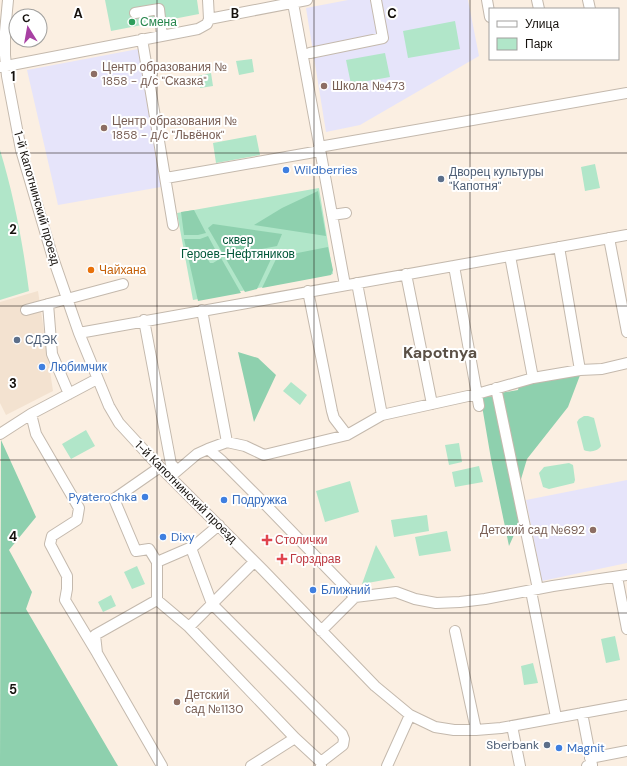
<svg xmlns="http://www.w3.org/2000/svg" width="627" height="766" font-family="'DM Sans',sans-serif">
	<style>
		.built { fill: #f3e2d0 }
		.education { fill: #e6e4fa }
		.green { fill: #b1e6c9 }
		.forest { fill: #8ed0ae }
		.lines { fill: none; stroke-linecap: round; stroke-linejoin: round }
		.minor-casing { stroke: #c4b9ad; stroke-width: 12 }
		.minor { stroke: #fff; stroke-width: 10 }
		.grid { fill: none; stroke: #15110d; stroke-width: 1; stroke-opacity: 0.55 }
		.leisure-dot { fill: #2e9e5b; stroke: #fff; stroke-width: 1.5 }
		.education-dot { fill: #8d6e63; stroke: #fff; stroke-width: 1.5 }
		.shop-dot { fill: #3f7fe0; stroke: #fff; stroke-width: 1.5 }
		.service-dot { fill: #5c6f8a; stroke: #fff; stroke-width: 1.5 }
		.food-dot { fill: #e8710a; stroke: #fff; stroke-width: 1.5 }
		.health-dot { fill: #e0444e; stroke: #fff; stroke-width: 1.5 }
		.labels { text-anchor: middle; dominant-baseline: central; stroke-width: 4; stroke-linejoin: round; paint-order: stroke }
		.leisure-label { font-size: 12px; fill: #27864d; stroke: #fff; text-anchor: start }
		.education-label { font-size: 12px; fill: #785e54; stroke: #fff; text-anchor: start }
		.shop-label { font-size: 12px; fill: #366cbe; stroke: #fff; text-anchor: start }
		.service-label { font-size: 12px; fill: #4e5e75; stroke: #fff; text-anchor: start }
		.street-label { font-size: 12px; fill: #15110d; stroke: #fff }
		.park-label { font-size: 12px; fill: #005638; stroke: #fff }
		.food-label { font-size: 12px; fill: #c56008; stroke: #fff; text-anchor: start }
		.health-label { font-size: 12px; fill: #be3a42; stroke: #fff; text-anchor: start }
		.district-label { font-size: 16px; font-weight: bold; fill: #5a5046; stroke: #fff }
		.grid-label { font-size: 13px; text-anchor: middle; font-weight: bold; fill: #15110d; stroke: #fff; stroke-width: 4; stroke-linejoin: round; paint-order: stroke }
	</style>
	<rect width="100%" height="100%" fill="#fbefe2"/>
	<path class="built" d="M38,291L53,391L6,415L0,403V302Z"/>
	<path class="education" d="M348,0H468L479,56L360,125L326,132L306,8Z
		M138,49L161,187L58,205L27,70Z
		M627,480V563L542,581L526,500Z"/>
	<path class="green" d="M105,0H197L199,14L111,31Z
		M455,21L460,49L408,58L403,31Z
		M385,53L390,77L351,84L346,60Z
		M252,59L254,72L239,75L236,61Z
		M211,73L213,86L200,88L198,76Z
		M256,135L260,155L216,163L213,143Z
		M0,150C14,196 23,244 29,291L0,300Z
		M595,164L600,188L585,191L581,167Z
		M319,188L333,274L193,300L177,213Z
		M291,382L307,395L300,405L283,391Z
		M584,416H588L594,418L601,446C598,451 590,453 584,450L577,422L579,419Z
		M86,430L95,446L71,459L62,444Z
		M459,443L462,462L449,465L445,445Z
		M569,463L573,465L575,480L574,483L549,489L543,487L539,473L544,467Z
		M479,466L483,482L455,487L452,472Z
		M350,481L359,512L325,522L316,491Z
		M427,515L429,531L394,537L391,520Z
		M447,531L451,551L419,556L415,537Z
		M376,545L395,578L362,584Z
		M137,566L145,584L132,589L124,572Z
		M111,595L116,606L103,612L98,602Z
		M615,636L620,660L606,663L601,639Z
		M533,663L538,683L524,685L521,666Z"/>
	<path class="forest" d="M318,191L326,236L254,225L282,208Z
		M194,210L206,233L198,235H184L181,212Z
		M213,224L282,234L277,246L251,251L253,260L272,257L257,289L245,292L208,228Z
		M208,236L215,249L208,254L206,256L210,263H213L221,258L241,293L198,301L184,239H200Z
		M328,247L333,270L331,275L262,288L277,257Z
		M238,352L258,358L276,375L254,422Z
		M582,370L568,407L527,459L516,496L521,519L509,546L491,459L481,400L484,393H500L518,390L519,385Z
		M1,440L36,517L9,550L32,592L26,609L118,766H0Z"/>
	<g class="lines">
		<defs>
			<path id="minor" d="M8,0L5,32V55L7,76L21,150L52,255L79,333L109,406L119,423L153,460L263,570L375,686L410,715L435,727L454,730H476L501,728L627,705
				M487,0L490,17
				M537,0L539,9
				M588,0L590,9
				M293,3L345,285
				M135,13L159,9L162,36
				M209,19L307,0
				M142,39L173,225
				M310,53L383,38L376,0
				M1,67L198,29L207,24L209,19L208,0
				M319,147L627,93
				M166,178L320,151
				M332,215L346,213
				M609,238L627,332
				M559,247L580,370
				M510,256L533,378
				M454,266L479,406
				M406,274L432,404
				M357,283L382,415
				M308,291L332,411L334,418L347,435
				M48,304L52,354L69,394
				M26,310L123,284
				M202,310L227,442
				M144,320L171,464L177,470
				M79,333L627,235
				M496,388L538,589
				M31,414L36,434L79,508L77,520L52,536L50,544L67,576V589L65,600L97,653
				M0,434L31,414L97,379
				M208,449L221,460L261,500L355,597
				M170,477L197,454L208,449L227,442L245,446L264,455L347,435L382,415L477,394L533,378L580,370L602,369L627,363
				M191,548L212,604L342,734L344,739L343,745L321,762
				M157,562L149,549L136,551L114,499L160,467
				M254,562L189,627L295,738L321,762V766
				M617,577L627,629
				M531,591L556,717
				M157,600L95,635L97,653L162,766
				M189,627L157,600V562L194,546L219,525
				M321,631L355,597L396,592L415,599L436,603L460,602L485,599L553,586L627,575
				M455,631L476,730
				M582,713L592,765L587,766
				M512,726L520,766
				M590,758L627,751
				M251,766L295,738
				M387,766L410,715"/>
		</defs>
		<use href="#minor" class="minor-casing"/>
		<use href="#minor" class="minor"/>
	</g>
	<path class="grid" d="M157,0V766M314,0V766M470,0V766M0,153H627M0,306H627M0,460H627M0,613H627"/>
	<circle class="leisure-dot" cx="132" cy="22" r="4"/>
	<g class="education-dot">
		<circle cx="94" cy="74" r="4"/>
		<circle cx="324" cy="86" r="4"/>
		<circle cx="104" cy="128" r="4"/>
		<circle cx="593" cy="530" r="4"/>
		<circle cx="177" cy="702" r="4"/>
	</g>
	<g class="shop-dot">
		<circle cx="286" cy="170" r="4"/>
		<circle cx="42" cy="367" r="4"/>
		<circle cx="145" cy="497" r="4"/>
		<circle cx="224" cy="500" r="4"/>
		<circle cx="163" cy="537" r="4"/>
		<circle cx="313" cy="590" r="4"/>
		<circle cx="559" cy="748" r="4"/>
	</g>
	<g class="service-dot">
		<circle cx="441" cy="179" r="4"/>
		<circle cx="17" cy="340" r="4"/>
		<circle cx="547" cy="745" r="4"/>
	</g>
	<circle class="food-dot" cx="91" cy="270" r="4"/>
	<g class="health-dot">
		<path d="M265 534h4v4h4v4h-4v4h-4v-4h-4v-4h4z"/>
		<path d="M280 553h4v4h4v4h-4v4h-4v-4h-4v-4h4z"/>
	</g>
	<g class="labels">
		<g class="leisure-label">
			<text x="140" y="22">Смена</text>
		</g>
		<g class="education-label">
			<text x="102" y="67">Центр образования №<tspan x="102" dy="14">1858 - д/с "Сказка"</tspan></text>
			<text x="332" y="86">Школа №473</text>
			<text x="112" y="121">Центр образования №<tspan x="112" dy="14">1858 - д/с "Львёнок"</tspan></text>
			<text x="585" y="530" text-anchor="end">Детский сад №692</text>
			<text x="185" y="695">Детский<tspan x="185" dy="14">сад №1130</tspan></text>
		</g>
		<g class="shop-label">
			<text x="294" y="170">Wildberries</text>
			<text x="50" y="367">Любимчик</text>
			<text x="137" y="497" text-anchor="end">Pyaterochka</text>
			<text x="232" y="500">Подружка</text>
			<text x="171" y="537">Dixy</text>
			<text x="321" y="590">Ближний</text>
			<text x="567" y="748">Magnit</text>
		</g>
		<g class="service-label">
			<text x="449" y="172">Дворец культуры<tspan x="449" dy="14">"Капотня"</tspan></text>
			<text x="25" y="340">СДЭК</text>
			<text x="539" y="745" text-anchor="end">Sberbank</text>
		</g>
		<g class="street-label">
			<text transform="translate(37 198) rotate(74)">1-й Капотнинский проезд</text>
			<text transform="translate(186 492) rotate(45)">1-й Капотнинский проезд</text>
		</g>
		<g class="park-label">
			<text x="238" y="240">сквер<tspan x="238" dy="14">Героев-Нефтяников</tspan></text>
		</g>
		<g class="food-label">
			<text x="99" y="270">Чайхана</text>
		</g>
		<g class="health-label">
			<text x="275" y="540">Столички</text>
			<text x="290" y="559">Горздрав</text>
		</g>
		<g class="district-label">
			<text x="440" y="352">Kapotnya</text>
		</g>
	</g>
	<g class="grid-label">
		<text x="78" y="18">A</text>
		<text x="235" y="18">B</text>
		<text x="392" y="18">C</text>
		<text x="13" y="81">1</text>
		<text x="13" y="234">2</text>
		<text x="13" y="388">3</text>
		<text x="13" y="541">4</text>
		<text x="13" y="694">5</text>
	</g>
	<rect x="489" y="8" width="130" height="52" fill="#ffffff" stroke="#a1a09e"/>
	<rect x="497" y="21" width="20" height="6" fill="#ffffff" stroke="#a1a09e"/>
	<text x="525" y="28" font-size="12" fill="#15110d">Улица</text>
	<rect x="497" y="38" width="20" height="12" fill="#b1e6c9" stroke="#a1a09e"/>
	<text x="525" y="48" font-size="12" fill="#15110d">Парк</text>
	<g transform="translate(28 28) rotate(349)"><circle r="19" fill="#ffffff" stroke="#a1a09e"/>
	<path d="M0-3L7 15L0 10L-7 15Z" fill="#a840a3"/>
	<text y="-6" font-size="11" font-weight="bold" text-anchor="middle" fill="#15110d">С</text>
	</g>
</svg>
